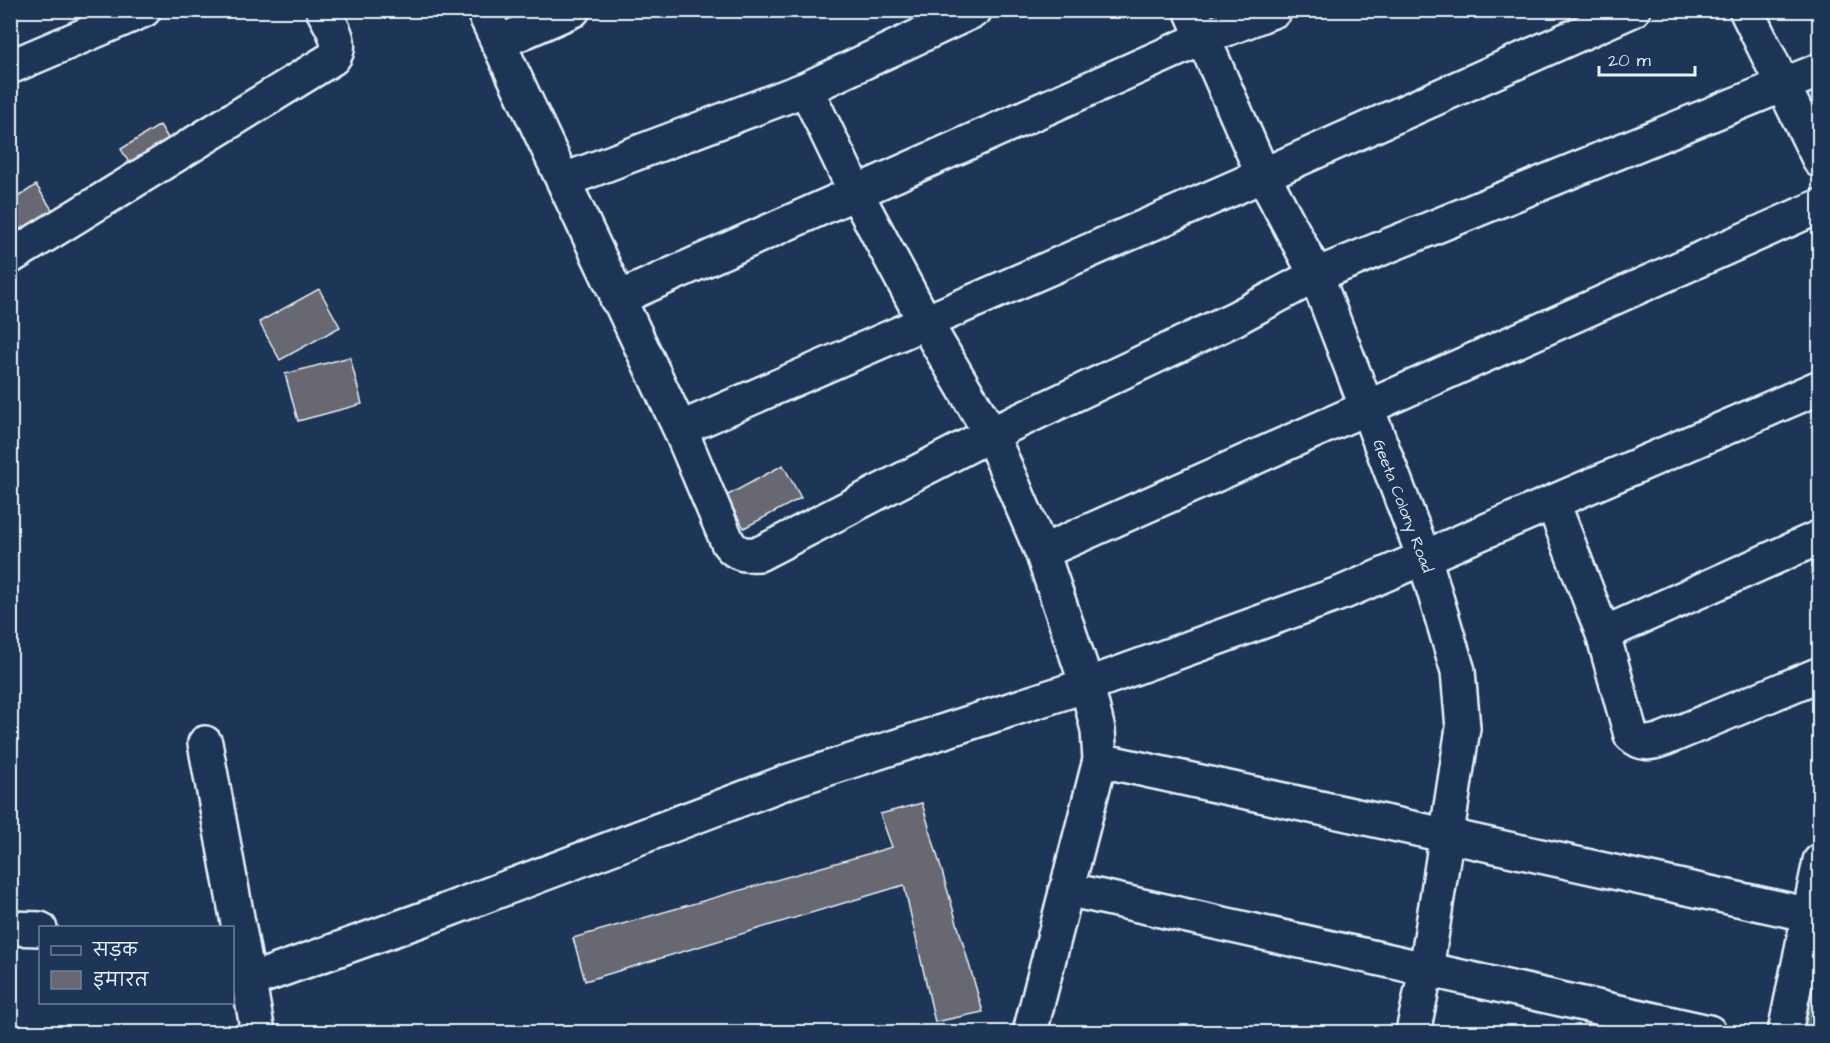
<svg xmlns="http://www.w3.org/2000/svg" width="1830" height="1043" font-family="'Architects Daughter','Playpen Sans Deva',sans-serif">
	<style>
		.green { fill: #57716e; stroke: #a0b1b3; stroke-width: 1.5 }
		.building { fill: #686772; stroke: #e8f1f8; stroke-width: 1.5 }
		.lines { fill: none; stroke-linecap: round; stroke-linejoin: round }
		.street-casing { stroke: #e8f1f8; stroke-width: 38 }
		.secondary-casing { stroke: #e8f1f8; stroke-width: 38 }
		.street { stroke: #1d3557; stroke-width: 33 }
		.secondary { stroke: #1d3557; stroke-width: 33 }
		.labels { text-anchor: middle; dominant-baseline: central; stroke-width: 4.5; stroke-linejoin: round; paint-order: stroke }
		.street-label { font-size: 16px; fill: #e8f1f8; stroke: #1d3557 }
	</style>
	<rect width="100%" height="100%" fill="#1d3557"/>
	<filter id="ink" filterUnits="userSpaceOnUse"><feTurbulence type="fractalNoise" baseFrequency=".0167" numOctaves="2"/><feDisplacementMap in="SourceGraphic" scale="12" xChannelSelector="R" yChannelSelector="G"/><feConvolveMatrix kernelMatrix="1 2 1 2 8 2 1 2 1" color-interpolation-filters="sRGB"/></filter>
	<g filter="url(#ink)">
		<path class="green" d="M1819,919V1032H1795Z"/>
		<path class="building" d="M160,125L176,151L136,175L121,149Z
			M36,185L57,217L10,247V202Z
			M319,289L340,327L280,360L259,322Z
			M350,357L362,404L298,421L285,374Z
			M783,465L801,498L744,528L726,496Z
			M922,803L983,1012L935,1022L904,885L585,981L573,938L892,847L880,814Z"/>
		<g class="lines">
			<defs>
				<path id="street" d="M483,10L680,429L728,543C737,555 745,555 759,554L991,434L1234,319L1316,275L1820,70
					M1746,10L1820,161
					M498,43L573,10
					M806,89L855,191L925,322L991,434L1042,552L1087,685L1098,730L1100,760L1030,1032
					M565,180L806,89L975,10
					M10,257L333,58C345,43 330,25 323,10
					M617,299L1203,38L1275,10
					M680,429L1236,187L1633,10
					M1553,503L1603,634L1631,735C1642,745 1650,744 1664,739L1820,674
					M1042,552L1820,206
					M1603,634L1820,537
					M205,743L258,1032
					M1100,760L1811,915
					M1066,889L1709,1032
					M10,928L40,929
					M249,981L429,917L789,781L1087,685L1344,592L1820,387
					M1785,1032L1820,861"/>
				<path id="secondary" d="M1191,10L1263,175L1316,275L1424,557L1458,671L1463,728L1426,970L1413,1032
					M10,67L144,10"/>
			</defs>
			<use href="#street" class="street-casing"/>
			<use href="#secondary" class="secondary-casing"/>
			<use href="#street" class="street"/>
			<use href="#secondary" class="secondary"/>
		</g>
	</g>
	<g class="labels">
		<g class="street-label">
			<text transform="translate(1403 506) rotate(69)">Geeta Colony Road</text>
		</g>
	</g>
	<rect width="1830" height="1043" fill="none" stroke="#1d3557" stroke-width="36"/>
	<rect x="18" y="18" width="1794" height="1007" fill="none" stroke="#e8f1f8" stroke-width="2" filter="url(#ink)"/>
	<rect x="39" y="926" width="195" height="78" fill="#1d3557" stroke="#6e8097" stroke-width="1.5"/>
	<rect x="51" y="946" width="30" height="9" fill="#1d3557" stroke="#6e8097" stroke-width="1.5"/>
	<text x="93" y="956" font-size="18" fill="#e8f1f8">सड़क</text>
	<rect x="51" y="971" width="30" height="18" fill="#686772" stroke="#6e8097" stroke-width="1.5"/>
	<text x="93" y="986" font-size="18" fill="#e8f1f8">इमारत</text>
	<path d="M1599 66v9h96v-9" fill="none" stroke="#e8f1f8" stroke-width="3"/>
	<text x="1608" y="66" font-size="18" fill="#e8f1f8" stroke="#1d3557" stroke-width="4.5" paint-order="stroke">20 m</text>
</svg>
